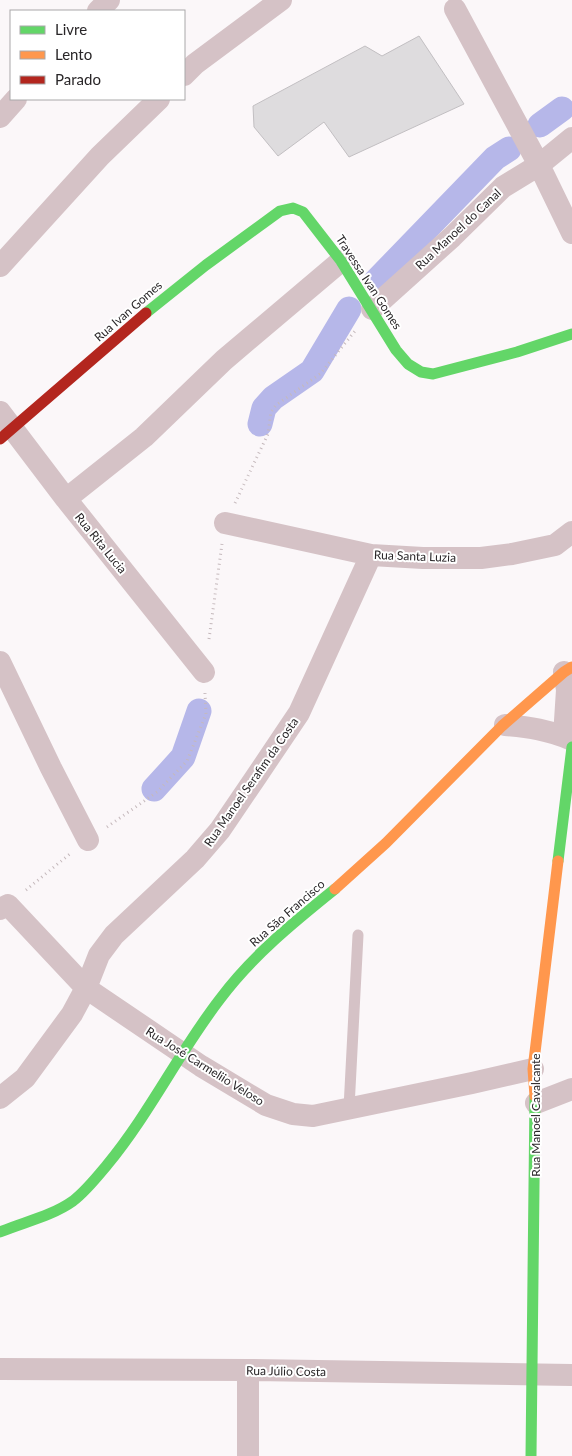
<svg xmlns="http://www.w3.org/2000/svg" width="572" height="1456" font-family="Lato,sans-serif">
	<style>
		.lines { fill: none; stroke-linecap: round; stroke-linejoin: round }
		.canal { stroke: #b6b7e9; stroke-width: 25 }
		.building { fill: #dedcde; stroke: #c2bfc2 }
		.path { stroke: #c5b9bc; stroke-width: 3; stroke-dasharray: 1 4; stroke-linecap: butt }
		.lane { stroke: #d5c2c6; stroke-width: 11 }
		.street { stroke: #d5c2c6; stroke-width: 22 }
		.fast { stroke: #63d668; stroke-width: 11 }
		.slow { stroke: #ff974d; stroke-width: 11 }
		.jam { stroke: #b3261e; stroke-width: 11 }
		.labels { text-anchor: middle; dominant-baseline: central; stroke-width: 4; stroke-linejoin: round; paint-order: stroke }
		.street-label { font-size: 12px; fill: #292628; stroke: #fff }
	</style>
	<rect width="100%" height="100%" fill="#fbf7f9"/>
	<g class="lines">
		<path class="canal" d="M540,125L562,109
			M376,281L495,158L509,149
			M260,424L264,408L273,398L312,371L349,309
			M154,789L183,757L199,711"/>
	</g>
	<path class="building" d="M419,36L464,104L349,157L324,122L278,156L254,127L253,106L365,46L382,56Z"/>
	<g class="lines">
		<path class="path" d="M235,503L268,434L271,412L276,405L320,374L355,331
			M209,639L222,544
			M107,827L157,792L187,761L206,714L205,693
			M26,890L71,853"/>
		<path class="lane" d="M349,1108L358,935"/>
		<path class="street" d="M455,9L539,165L572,233
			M98,11L109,0
			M184,75L195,64L281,0
			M0,117L16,99
			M0,266L100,156L159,99
			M372,309L452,237L503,187L539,165L572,138
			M0,412L66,499L204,672
			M66,499L144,437L224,360L341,261
			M225,523L371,555L423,558H481L512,554L555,545L572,532
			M0,662L51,768L88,840
			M505,725C528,727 550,730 572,740
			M564,736L567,690L564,672
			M0,909L8,905L86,988L201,1066L266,1105L293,1114L313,1116L472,1083L533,1069
			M0,1098L25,1078L72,1014L86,988L99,955L114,935L195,859L220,830L256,777L299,713L371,555
			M536,1103L572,1089
			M0,1369L248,1370L572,1375
			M248,1456V1370"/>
		<path class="fast" d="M146,313L206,265L280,211L293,208L303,212L341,261L396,350L408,364L421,372L433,374L517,352L572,334
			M558,861L572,747
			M0,1232C24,1222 52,1216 73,1201C86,1191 97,1177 107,1165C150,1113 179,1052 220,999C252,956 294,922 335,889
			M531,1456L535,1096"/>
		<path class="slow" d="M335,889L386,843L502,726L564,672L572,667
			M535,1096L533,1069L558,861"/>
		<path class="jam" d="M0,439L146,313"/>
	</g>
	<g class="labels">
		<g class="street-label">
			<text transform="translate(458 229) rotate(-43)">Rua Manoel do Canal</text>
			<text transform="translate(369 282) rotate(57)">Travessa Ivan Gomes</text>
			<text transform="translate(128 311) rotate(-41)">Rua Ivan Gomes</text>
			<text transform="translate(101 543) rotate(51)">Rua Rita Lucia</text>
			<text transform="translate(415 556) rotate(2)">Rua Santa Luzia</text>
			<text transform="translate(251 782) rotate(-55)">Rua Manoel Serafim da Costa</text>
			<text transform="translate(287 913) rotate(-41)">Rua São Francisco</text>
			<text transform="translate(205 1066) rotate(32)">Rua José Carmeliio Veloso</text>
			<text transform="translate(535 1115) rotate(-90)">Rua Manoel Cavalcante</text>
			<text transform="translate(286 1371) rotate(1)">Rua Júlio Costa</text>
		</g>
	</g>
	<rect x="10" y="10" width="175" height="90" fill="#ffffff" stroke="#a9a8a9"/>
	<rect x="20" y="26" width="25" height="8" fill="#63d668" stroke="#a9a8a9"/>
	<text x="55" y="35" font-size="15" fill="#292628">Livre</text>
	<rect x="20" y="51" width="25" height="8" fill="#ff974d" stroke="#a9a8a9"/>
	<text x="55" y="60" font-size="15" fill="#292628">Lento</text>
	<rect x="20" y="76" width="25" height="8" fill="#b3261e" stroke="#a9a8a9"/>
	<text x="55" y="85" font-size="15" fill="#292628">Parado</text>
</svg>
